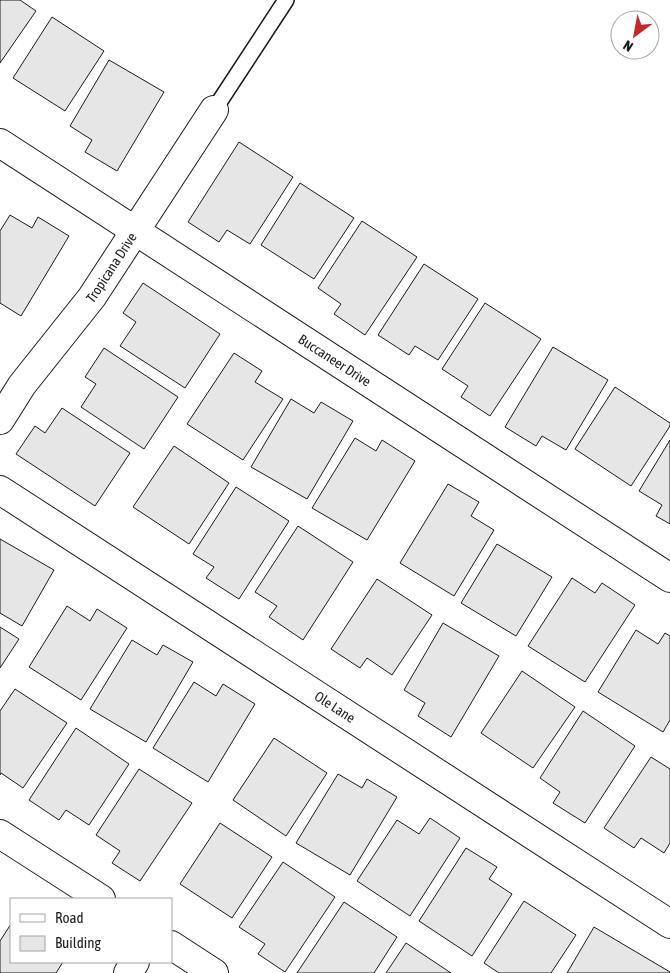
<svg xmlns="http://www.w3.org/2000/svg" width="670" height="973" font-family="'Asap Condensed',sans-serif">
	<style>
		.building { fill: #e6e6e6; stroke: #1a1a1a }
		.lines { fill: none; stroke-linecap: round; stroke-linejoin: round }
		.lane-casing { stroke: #1a1a1a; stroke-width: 18 }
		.street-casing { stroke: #1a1a1a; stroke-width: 30 }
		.lane { stroke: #fff; stroke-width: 15 }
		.street { stroke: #fff; stroke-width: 28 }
		.labels { text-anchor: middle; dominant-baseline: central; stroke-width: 4; stroke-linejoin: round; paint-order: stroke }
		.street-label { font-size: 14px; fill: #1a1a1a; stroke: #fff }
	</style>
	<rect width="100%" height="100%" fill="#fff"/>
	<path class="building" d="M0,0H20L36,11L0,63Z
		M52,17L104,51L65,111L13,78Z
		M109,60L164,92L117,171L85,152L92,140L70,126Z
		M239,142L293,177L250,244L227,230L219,242L188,222Z
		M300,183L354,218L314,279L261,245Z
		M10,215L32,228L38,217L69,236L21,316L0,303V231Z
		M362,221L417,257L365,335L334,314L341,304L318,288Z
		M424,264L478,299L438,360L415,346L409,355L378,335Z
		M143,283L220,334L185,388L120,346L136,322L123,313Z
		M485,303L541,339L490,416L461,397L468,386L442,369Z
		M553,347L608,380L566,450L542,436L536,446L505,427Z
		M104,348L178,397L144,449L81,407L96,384L85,377Z
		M234,353L262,371L255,382L283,399L243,460L187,424Z
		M615,387L670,423V426L631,486L575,449Z
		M291,399L314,413L321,402L353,421L307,499L251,467Z
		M62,408L130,453L95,506L16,454L35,426L45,433Z
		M355,438L376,451L382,440L415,461L367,540L312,508Z
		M670,440V524L656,516L662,505L639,491Z
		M174,446L229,483L189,544L133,507Z
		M448,484L479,502L471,516L494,530L454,596L400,563Z
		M236,487L289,521L239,599L206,578L214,567L193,554Z
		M298,526L353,562L303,640L269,617L277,606L255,592Z
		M0,539L54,570L22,626L0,613Z
		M497,544L552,577L516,636L461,603Z
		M572,578L595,593L602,583L635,605L585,682L528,646Z
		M377,579L432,615L392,675L367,658L360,668L331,649Z
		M67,606L90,621L97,609L127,628L81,700L29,667Z
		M443,623L499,656L451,737L418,716L425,703L404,690Z
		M0,627L19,639L0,668Z
		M636,630L658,644L665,633L670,636V720L663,732L598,692Z
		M132,640L157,655L163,645L193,662L146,742L90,709Z
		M522,671L575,707L533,768L481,733Z
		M194,682L216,696L223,684L255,704L208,782L153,748Z
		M15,689L67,723L23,788L1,773L0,775V711Z
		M583,711L635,746L585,823L553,803L560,792L540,778Z
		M76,728L129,764L89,825L66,810L59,820L29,800Z
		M274,738L327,773L286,836L233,800Z
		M651,757L670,769V843L664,853L641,838L634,848L604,828Z
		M139,769L192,803L140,881L112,863L120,851L96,835Z
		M338,774L362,788L367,779L397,797L350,875L296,843Z
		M430,818L460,838L410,916L357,881L397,820L419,834Z
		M220,823L272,857L232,918L180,884Z
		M466,848L497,867L489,879L512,894L472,956L419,921Z
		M283,862L335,897L285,972L258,954L265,944L239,927Z
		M524,901L576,935L551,973H499L484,963Z
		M344,902L397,937L374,973H297Z
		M11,924V962H63L56,973H0V941Z
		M594,927L670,972L669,973H567Z
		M406,943L451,973H386Z"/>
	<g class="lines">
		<defs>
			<path id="lane" d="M214,110L286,0"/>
			<g id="street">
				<path id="s1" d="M0,143L670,578"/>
				<path id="s2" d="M0,420L22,385L92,297L214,110"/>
				<path id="s3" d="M0,490L670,924"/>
				<path d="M0,834L101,899"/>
				<path d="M171,945L214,973"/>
				<path d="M128,973L135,962"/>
			</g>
		</defs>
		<use href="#lane" class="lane-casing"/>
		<use href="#street" class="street-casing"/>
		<use href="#lane" class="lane"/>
		<use href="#street" class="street"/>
	</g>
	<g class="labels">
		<g class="street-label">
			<text stroke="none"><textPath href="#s2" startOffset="189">Tropicana Drive</textPath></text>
			<text stroke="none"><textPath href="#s1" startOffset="399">Buccaneer Drive</textPath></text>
			<text stroke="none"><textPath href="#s3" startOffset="399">Ole Lane</textPath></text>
		</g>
	</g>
	<rect x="10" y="898" width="162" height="65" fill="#ffffff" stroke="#a3a3a3"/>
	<rect x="20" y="914" width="25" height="8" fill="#ffffff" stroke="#a3a3a3"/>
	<text x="55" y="923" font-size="15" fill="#1a1a1a">Road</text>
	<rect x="20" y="936" width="25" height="15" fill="#e6e6e6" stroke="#a3a3a3"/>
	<text x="55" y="948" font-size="15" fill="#1a1a1a">Building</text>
	<g transform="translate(635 35) rotate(212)"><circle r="24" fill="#ffffff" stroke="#a3a3a3"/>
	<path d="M0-4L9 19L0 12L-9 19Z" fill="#c62828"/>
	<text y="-8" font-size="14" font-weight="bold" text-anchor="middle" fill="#1a1a1a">N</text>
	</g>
</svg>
